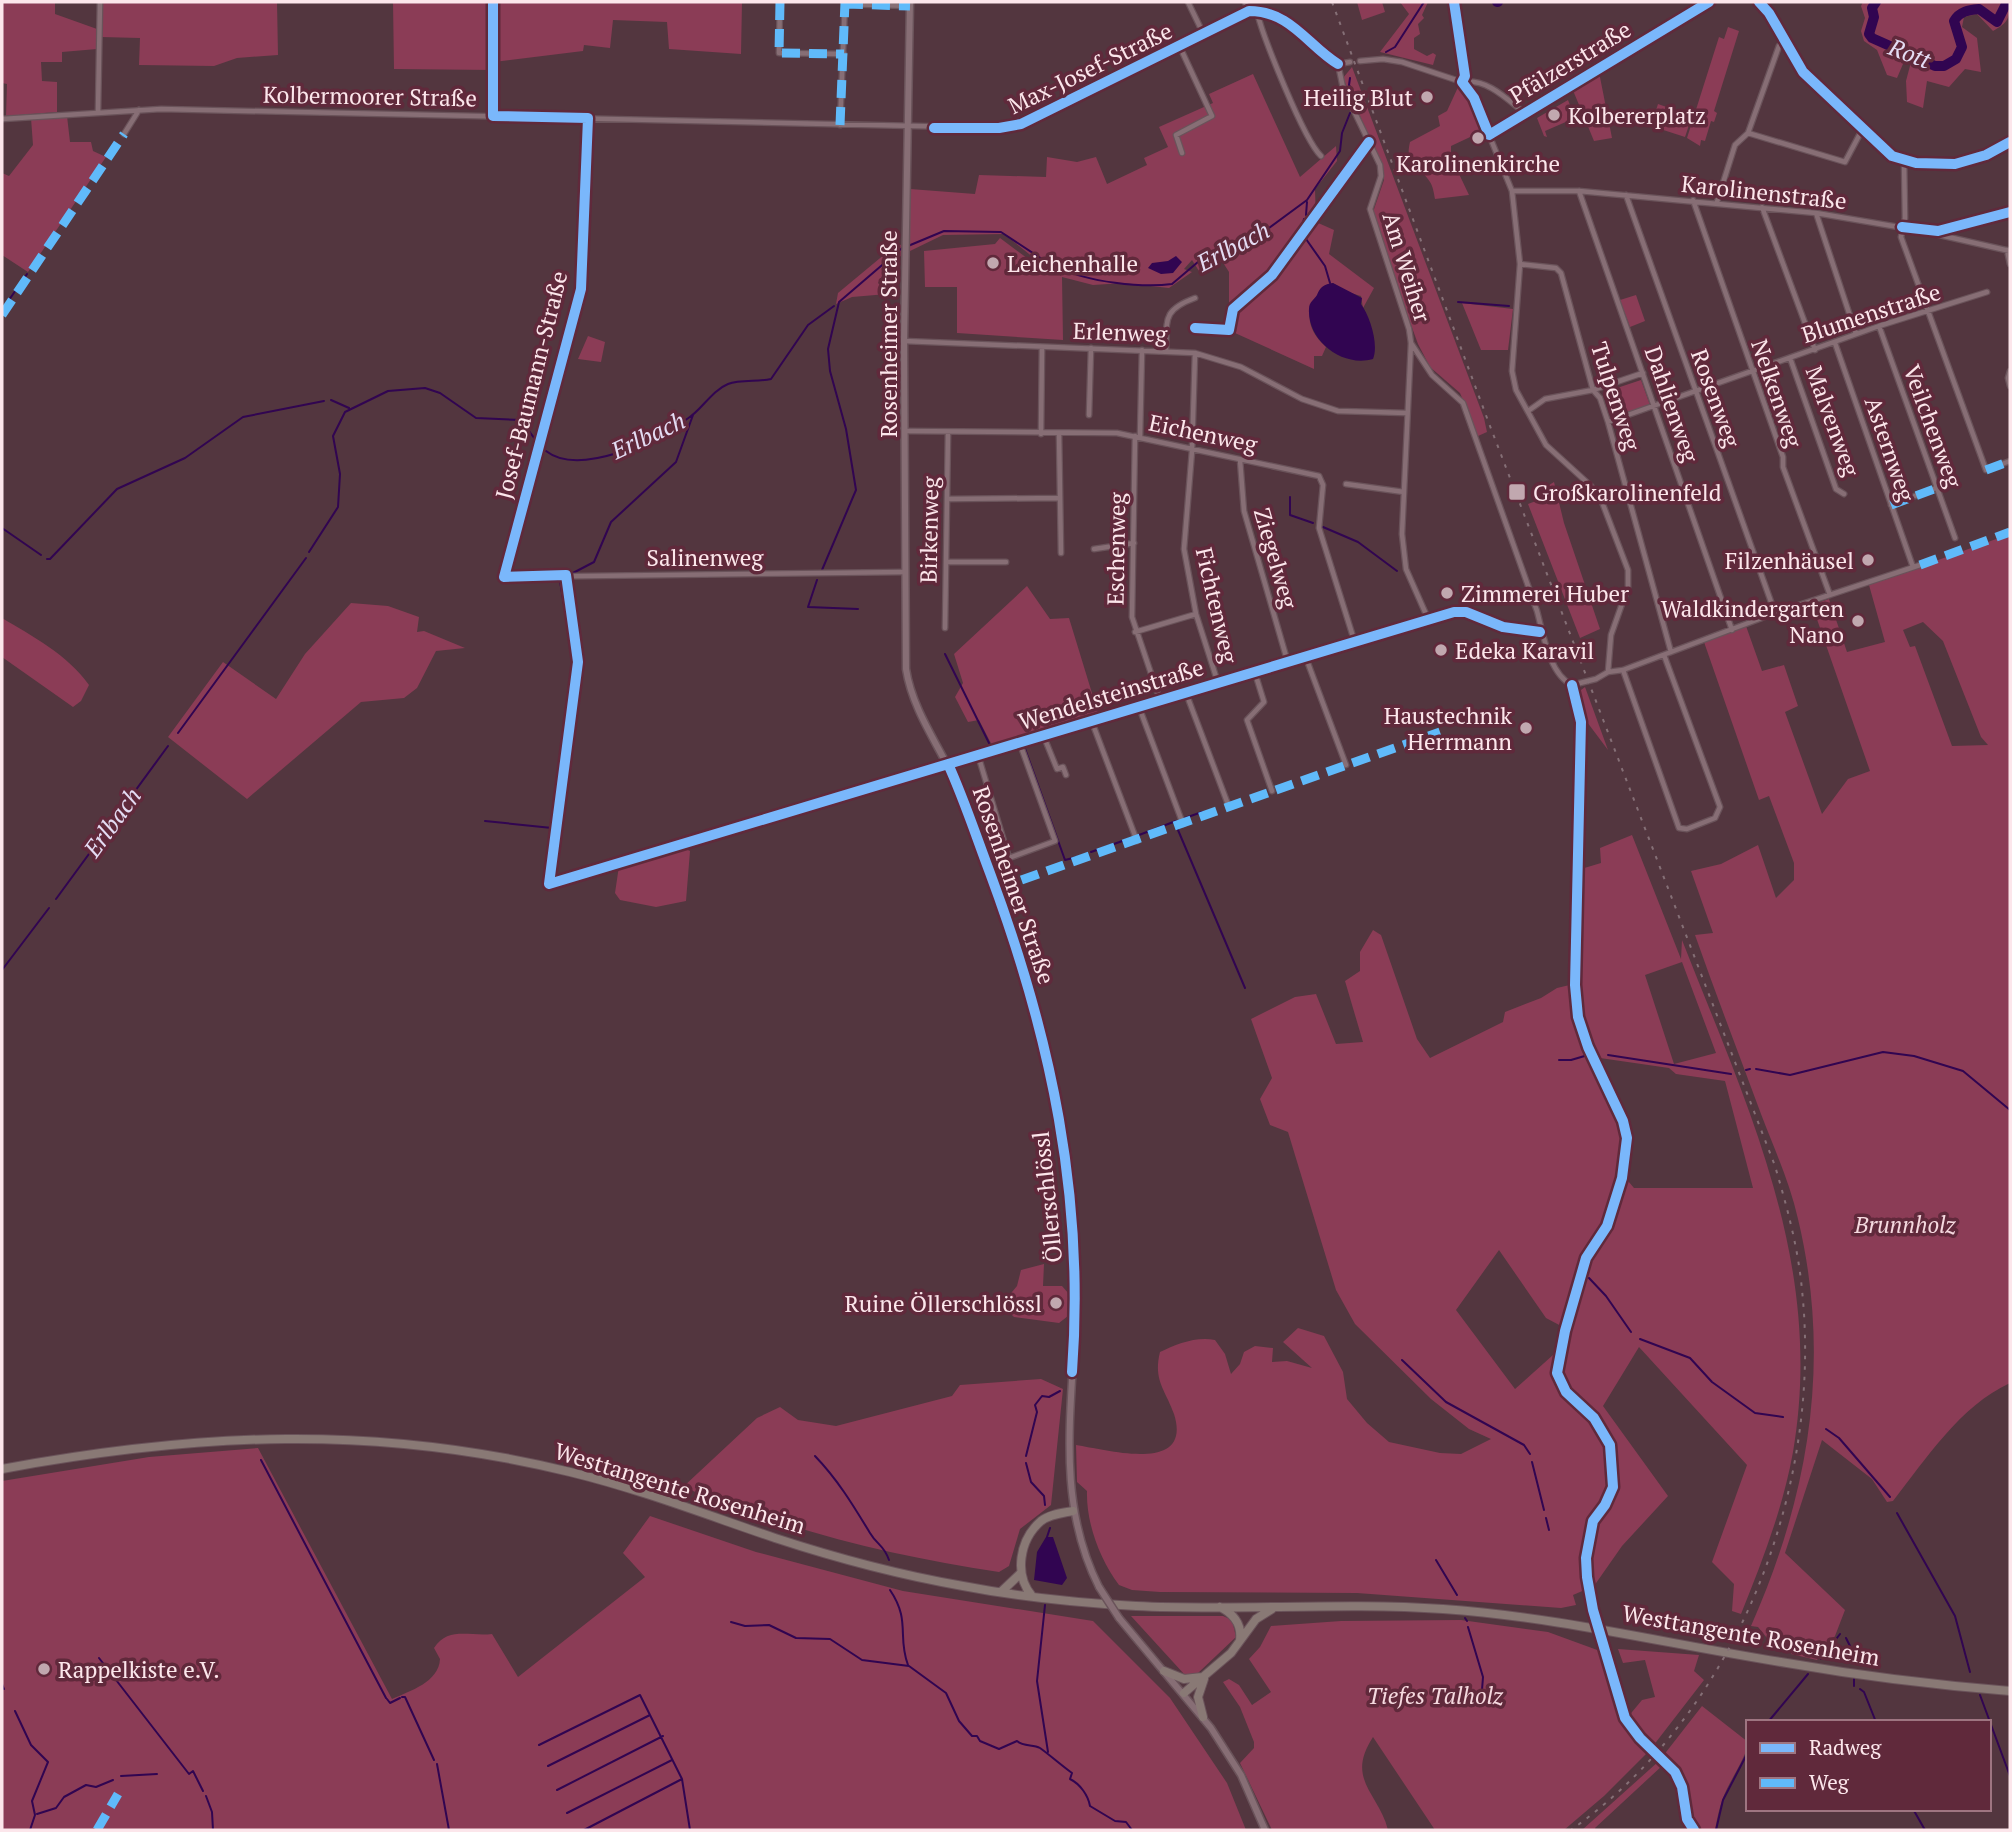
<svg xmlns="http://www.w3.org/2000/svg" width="2012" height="1832" font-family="'PT Serif',serif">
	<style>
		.green { fill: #8b3c56; fill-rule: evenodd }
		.water { fill: #310551 }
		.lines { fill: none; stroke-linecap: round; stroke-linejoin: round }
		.stream { stroke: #310551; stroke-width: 2 }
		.river { stroke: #310551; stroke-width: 10 }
		.street-casing { stroke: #6a535a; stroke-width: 7 }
		.secondary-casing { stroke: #6a535a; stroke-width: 9 }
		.highway-casing { stroke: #6a535a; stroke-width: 10 }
		.street { stroke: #876e75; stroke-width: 4.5 }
		.secondary { stroke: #876e75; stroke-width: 6 }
		.highway { stroke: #897975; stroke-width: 8 }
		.rail { stroke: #856f76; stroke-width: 2; stroke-dasharray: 3.5 7; stroke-linecap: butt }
		.secondary-bridge-casing { stroke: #6a535a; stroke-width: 9; stroke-linecap: butt }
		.secondary-bridge { stroke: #876e75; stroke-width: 6 }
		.quiet { stroke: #60bafa; stroke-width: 9; stroke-dasharray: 18 9; stroke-linecap: butt }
		.cycleway-casing { stroke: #60293b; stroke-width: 15 }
		.cycleway { stroke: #7ab7fb; stroke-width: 10 }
		.poi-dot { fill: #c1a8af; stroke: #60293b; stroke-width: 2.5 }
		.labels { text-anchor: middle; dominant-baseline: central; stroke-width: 7; stroke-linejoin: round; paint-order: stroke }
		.street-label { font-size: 23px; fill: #fce6eb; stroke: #60293b }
		.poi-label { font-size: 23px; fill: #fce6eb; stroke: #60293b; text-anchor: start }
		.park-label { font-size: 23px; font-style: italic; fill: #f5d9df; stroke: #60293b }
		.water-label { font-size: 24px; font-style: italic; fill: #e4dcf3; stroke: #60293b }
	</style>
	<rect width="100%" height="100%" fill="#53363f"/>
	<path class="green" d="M2,2H55V14L97,29V49L62,52V62H41L42,81L57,82V112L6,116L7,84L2,83Z
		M102,2H277L278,55L237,58L214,66L139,65L140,38L101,37Z
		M393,2H742L741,54L669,49L667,22L613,20L610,48L584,45L583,51L494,62V70L394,69Z
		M1357,2H1382L1385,12L1362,20Z
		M1400,2H1428L1422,15L1424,18L1418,24L1420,34L1414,38V49L1427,56L1433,53L1436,55L1433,65L1380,52L1409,14Z
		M1863,2H2010C2010,18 2008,23 1993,31L1977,14L1964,17L1962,27L1977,38L1981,72L1965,69L1949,87L1927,81L1923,108L1907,102L1906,81L1911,62L1903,64L1897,78L1887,75L1877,50L1864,41L1861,31L1865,18L1861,6Z
		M1728,27L1739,31L1714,111L1717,113L1714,122L1711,121L1705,141L1701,140L1700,146L1687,138L1719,37L1724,39Z
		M1352,67L1484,418L1487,432L1478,436L1460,393L1430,367L1418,344L1398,289L1373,212L1384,180L1382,165L1343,78Z
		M1599,72L1612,138L1594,141L1572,88Z
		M1253,74L1300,177L1336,146L1337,161L1315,189L1316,222L1334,230L1329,254L1374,288L1363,308L1361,296L1347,292L1333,283C1326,284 1324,287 1320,293C1304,312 1307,330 1326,347L1322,356H1314V369L1235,333L1229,328V272L1222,261L1199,271L1192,260L1184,269L1192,272L1169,288L1123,283L1093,285L1062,277L1063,340L957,333V287H925L924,251L995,244L1000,238L1043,270H1053L1061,276L1060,269L1039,262L1004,234L943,235L910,251V189L975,194L979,175L1046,177L1047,157L1077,162L1096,157L1107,184L1147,165L1144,158L1168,147L1159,127L1213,103L1209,94Z
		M1459,85L1470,99L1483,131L1451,146V157L1469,195L1435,199C1434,194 1433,186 1430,182C1420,165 1404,167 1410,142L1440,126L1438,116L1447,111Z
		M1568,100L1575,118L1545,131L1547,137L1544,136L1537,118Z
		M1658,104L1692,116L1685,137L1651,126Z
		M67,116L70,142H91L93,151L106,157L28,272L2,255V173L9,176L33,145L31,118Z
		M897,244L901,245L902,255L889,265L878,283L882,287L897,286L899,293L852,297L836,304L838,293Z
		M1636,295L1645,321L1630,327L1620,300Z
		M1462,303L1513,309L1508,350H1481Z
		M588,336L605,342L601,362L578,359Z
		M1641,380L1650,405L1613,417L1605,392Z
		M1554,482L1564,523L1600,629L1580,638L1528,504L1549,496L1546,487Z
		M2010,534V1383C1960,1406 1926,1459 1893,1501L1887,1502L1872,1479L1822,1440L1785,1553L1845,1610L1835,1636L1817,1660L1791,1654L1790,1641L1771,1643L1758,1627L1751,1626C1809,1495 1832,1361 1798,1219C1790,1183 1774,1148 1761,1114C1739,1054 1716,995 1695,935L1713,933L1691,871L1721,864L1758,845L1776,898L1794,880V863L1769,796L1759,800L1704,642L1746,626L1762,671L1784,665L1798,706L1785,712L1822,814L1848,779L1870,771L1812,605L1829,599L1847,652L1885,642L1869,585ZM1923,622L1943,641L1981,737L1988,745L1952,746L1915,646L1910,647L1903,630Z
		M1027,586L1050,619L1069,618L1099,716L994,749L979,720L968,722L955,697L963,683L954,654Z
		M351,603L388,606L419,617L417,632L424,631L465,648L436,651L417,688L404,698L361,702L247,799L168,737L223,662L276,699L305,654Z
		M2,618C32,636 68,655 89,685L81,701L73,707L2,657Z
		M1585,687L1608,750L1584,718L1577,693Z
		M1632,835L1681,959L1682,940C1748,1108 1825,1266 1793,1452C1783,1508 1762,1562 1741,1614L1732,1611L1734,1584L1712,1562L1747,1465L1639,1347L1603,1406L1668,1496L1622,1546L1594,1586L1573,1595L1576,1605L1561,1608L1357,1593L1160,1592L1132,1590L1119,1585C1100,1560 1086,1523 1087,1491L1077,1482L1076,1445C1108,1450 1193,1474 1174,1414C1165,1389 1153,1380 1160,1352C1176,1344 1197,1336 1215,1340L1225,1354L1231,1374L1240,1364L1244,1352L1255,1346L1273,1348L1272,1362L1287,1361L1312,1368L1283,1342L1298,1328L1324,1336L1343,1372L1347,1399L1367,1423L1389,1442L1440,1453L1461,1454L1491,1439L1469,1429L1431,1399L1355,1324L1336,1290L1288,1132L1270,1125L1260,1099L1272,1078L1251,1019L1295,997L1316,994L1336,1044L1363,1042L1345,981L1360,971V952L1373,930L1381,935L1417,1039L1430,1058L1503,1022L1505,1012L1541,998L1557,988L1578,983L1581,869L1601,863L1600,848ZM1682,962L1716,1053L1674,1064L1645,975ZM1593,1057L1669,1068L1676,1074L1725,1081L1753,1188H1634L1623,1175L1627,1139L1624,1121ZM1499,1250L1546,1318L1563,1327L1553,1355L1515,1389L1456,1310Z
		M681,847L690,851L686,901L656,907L620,900L615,893L619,866Z
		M1044,1264L1043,1286H1062L1069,1294L1068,1316L1059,1323L1014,1317L1009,1312L1007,1298L1017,1286L1021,1270Z
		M1041,1379L1063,1389L1051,1505L1020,1529L1009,1566L999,1572C891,1556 784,1529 683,1487L757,1418L780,1407L798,1420L836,1426L952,1396L960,1385Z
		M258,1448L392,1699C410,1691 439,1682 440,1659L434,1648C448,1626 471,1637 492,1634L518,1677L645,1577L623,1553L650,1516L756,1552L903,1591L1093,1621L1170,1698L1227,1783L1246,1830H2V1481L149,1457Z
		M1131,1616H1223L1232,1620L1236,1637L1197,1674H1184Z
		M1461,1620L1548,1632L1600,1651C1614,1669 1613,1694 1621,1715C1627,1730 1638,1740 1649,1751L1604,1796L1564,1830H1435L1373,1737C1345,1780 1379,1793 1388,1830H1272L1240,1763L1254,1748V1742L1240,1707L1223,1682L1229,1679L1239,1685L1252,1705L1271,1692L1249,1659L1260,1647L1271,1626L1341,1621Z
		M1618,1649L1699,1655L1694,1671L1704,1680L1653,1746L1627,1718L1642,1700L1655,1697L1645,1660L1623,1663Z
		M1702,1706L1748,1742C1748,1755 1728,1783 1723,1798C1719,1808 1717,1819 1715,1830H1697C1683,1802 1687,1781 1663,1756Z
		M1659,1761L1663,1765L1595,1828L1596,1830H1582Z"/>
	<path class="water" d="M1176,256L1182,262L1173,273L1161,274L1148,268L1152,263L1168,261Z
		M1333,283L1362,298L1361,304C1370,316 1379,345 1373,359C1342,368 1307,340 1309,309C1309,302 1314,300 1317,295C1320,287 1324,284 1333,283Z
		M1046,1537H1053L1067,1578L1062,1585L1034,1580L1037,1552Z"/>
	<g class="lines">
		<path class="stream" d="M1386,52L1395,47L1424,2
			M1350,78L1349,85L1356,98
			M1306,215L1307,202
			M1302,227L1304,219
			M1306,239L1325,266L1330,283
			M908,246L944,231L1001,232L1048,263
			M1061,268C1086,282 1143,288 1172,284L1205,256L1265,231L1307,200L1340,151L1342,133L1350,113
			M1458,302L1509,306
			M2,310L27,274
			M331,400L349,408
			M546,451C579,477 656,441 687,419C702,410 711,391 728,384C740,379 758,382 771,379L808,325L834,306
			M1290,497V515L1313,523
			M1323,527L1358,542L1397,571
			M2,528L41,555
			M309,552L338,507L340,474L333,436L345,412L388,391L425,388L440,393L476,418L521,420L537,442
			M47,559H50L117,489L185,458L243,417L324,401
			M822,570L856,490L846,429L830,371L828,349L839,302L902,248
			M571,574L594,562L611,522L676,462L693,415
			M817,580L808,607L858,609
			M945,654L989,743
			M178,733L306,558
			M994,746L1021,739
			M1024,746L1065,860L1085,855
			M1185,818L1202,812
			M485,821L552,828L574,663L560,581L563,579
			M1178,830L1245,988
			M1139,835L1176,821
			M1091,852L1131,838
			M56,899L168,746
			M1581,967L1585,755
			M2,970L49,908
			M1608,1055L1731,1074
			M1559,1060H1571L1588,1055
			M1756,1069L1790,1075L1883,1052L1914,1056L1963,1071L2010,1110
			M1746,1070L1750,1069
			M1586,1274L1588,1260L1608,1230
			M1589,1278L1606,1296L1631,1332
			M1640,1339L1690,1358L1712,1382L1755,1413L1783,1417
			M1402,1360L1446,1402L1524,1445L1530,1454
			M1826,1429L1839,1438L1890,1497
			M815,1456C838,1480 853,1505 870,1533C877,1545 884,1545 889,1560
			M1026,1456L1037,1412L1035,1405L1042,1396L1049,1397L1060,1391
			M261,1460L386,1698
			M1532,1462L1544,1510
			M1026,1463L1031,1482L1044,1496L1045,1505
			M1897,1513L1955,1616L1970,1672
			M1546,1518L1549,1530
			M1047,1537L1050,1528
			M1436,1560L1457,1595
			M890,1590C911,1621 897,1636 908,1665
			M1045,1605L1037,1681L1048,1752
			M1465,1618L1467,1621
			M731,1622L745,1626L769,1625L796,1638L830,1639L862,1660L909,1666L946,1693L959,1721L972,1736H977L980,1741L999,1749L1017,1741C1024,1747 1033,1744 1040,1748C1051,1756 1061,1765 1072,1773L1070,1779C1080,1784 1088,1795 1090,1806L1115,1821L1126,1822L1132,1830
			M1468,1627L1483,1677L1481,1703
			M1846,1638L1858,1662
			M99,1658L189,1774L193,1771L203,1791
			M1821,1659L1840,1634
			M2,1684L4,1689
			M1854,1686V1678
			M1860,1689L1864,1692L1876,1722
			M1980,1695L2010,1776
			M402,1697H405L434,1760
			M387,1699L390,1703L400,1698
			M15,1711L31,1745L48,1762L32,1801L35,1815L30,1830
			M1768,1722L1808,1674
			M539,1745L640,1695L682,1779L690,1830
			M437,1764L449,1830
			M548,1766L650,1715
			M121,1776L157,1774
			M557,1790L663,1736
			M206,1796L212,1812L213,1830
			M1913,1809L1925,1830
			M567,1813L672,1760
			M37,1814L56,1808L64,1797L86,1785L96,1787L113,1780
			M584,1830L682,1779
			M1716,1830L1723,1800L1748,1752"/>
		<path class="river" d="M1497,2H1498
			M1876,2L1872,8L1874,17L1869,34L1872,38L1935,66H1944L1956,59L1962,47L1954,21C1960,11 1969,10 1979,9L1997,22L2007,2"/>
		<defs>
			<path id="street" d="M780,2L779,53L844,54
				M1188,2L1203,33
				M1245,2L1249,11
				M1454,2L1465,76L1462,82
				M1759,2L1769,13L1803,72L1892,156L1916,163L1955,164L1986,155L2010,142
				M845,4L910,6
				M1257,12C1263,37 1304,140 1321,156
				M1179,45L1212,116L1176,135L1182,153
				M1360,61L1383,59L1402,62L1462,82L1474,98L1512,191L1520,264L1512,371L1516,390L1546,445L1591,486L1602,502L1628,570V587L1611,635L1608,672L1596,679L1572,685
				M1338,64L1343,88L1380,165L1381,176L1370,209L1409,329L1411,343L1402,534L1406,569L1429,621
				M1463,82C1487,78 1508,100 1526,114
				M98,111L100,2
				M588,118L581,289L504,577L905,572
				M2,119L161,109L1004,128L1030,121L1250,11L1296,27L1338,64L1350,62
				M840,125L845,2
				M1748,133L1845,162L1862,130
				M124,134L139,110
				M1489,135L1709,2
				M1904,160L1905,218L1901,237L1986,470L2010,461
				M1512,191H1579L1816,213L1922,231L2010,251
				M1579,191L1732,630
				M1626,195L1775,613
				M1693,200L1783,457V467L1830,595
				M1717,202L1735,145L1748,133L1779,46L1785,42
				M1762,207L1815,350
				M1816,213L1856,334
				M1930,231L1957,228L2010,212
				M2007,250L2010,264
				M1520,264L1556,268L1561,273L1593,390L1600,398L1608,422L1671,652
				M1879,326L1955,538
				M904,341L1195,353L1241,367L1302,399L1338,411L1407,413
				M1411,343L1432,375L1463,403L1537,611C1543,633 1549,674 1572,685
				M1835,343L1913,567
				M1166,351C1167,320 1162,310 1195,298
				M1195,353L1192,451L1184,549L1196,614L1218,683
				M1790,358L1836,489L1844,494
				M2010,371L2008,378L2010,386
				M1528,411L1545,399L1593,390L1643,373
				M1089,415L1091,348
				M1608,422L1879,326L1987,292
				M905,431L1117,433L1319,476L1323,485L1319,528L1355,643
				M1059,433L1061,553
				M1041,434L1042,347
				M1135,436L1132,617L1160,700
				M1140,437L1142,350
				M1240,460L1244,511L1288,663
				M1346,484L1404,492
				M947,499L1060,498
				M1891,505L1936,488
				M1094,549L1134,543
				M946,562H1006
				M945,628L948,432
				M1135,632L1196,614
				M1306,658L1346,765
				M1623,670L1679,828L1687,829L1715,818L1720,807L1664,655
				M1608,672L1623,670L1775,613L1920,565
				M1255,673L1264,702L1247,720L1272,791
				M1572,685L1581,722
				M1186,693L1229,807
				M1139,707L1183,824
				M1092,722L1137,841
				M1044,737L1057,769L1063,767L1066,775
				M978,755L1009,858L1055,841L1020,744
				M693,840L1454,612H1466L1503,627L1540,632"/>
			<path id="secondary" d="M910,2L904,341L906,669C913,714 944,752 961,794C1005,911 1048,1030 1067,1154C1075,1211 1078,1270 1075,1328C1071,1417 1057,1504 1099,1587
				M1119,1618L1211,1728L1241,1775L1265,1830"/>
			<path id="highway" d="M2,1469C197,1433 375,1424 570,1472C640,1489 707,1515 775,1538C836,1558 900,1575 963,1586C1020,1597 1078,1603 1136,1606C1238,1611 1341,1602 1443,1609C1559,1617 1672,1645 1787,1663C1861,1676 1935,1685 2010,1691
				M1002,1591L1020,1574
				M1032,1596C1014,1575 1019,1540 1041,1521C1050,1514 1063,1513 1073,1511
				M1220,1607C1234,1614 1242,1624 1240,1640
				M1164,1671L1184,1679L1202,1677
				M1184,1693L1231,1653L1256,1619L1272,1609
				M1203,1717L1198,1697L1204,1679"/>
		</defs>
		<use href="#street" class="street-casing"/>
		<use href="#secondary" class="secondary-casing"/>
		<use href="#highway" class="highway-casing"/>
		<use href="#street" class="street"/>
		<use href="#secondary" class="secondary"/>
		<use href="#highway" class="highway"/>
		<path class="rail" d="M1332,2L1490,426L1775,1166C1787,1207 1798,1247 1802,1290C1823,1488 1737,1713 1571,1830"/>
		<defs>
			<path id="secondary-bridge" d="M1099,1587L1119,1618"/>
		</defs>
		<use href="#secondary-bridge" class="secondary-bridge-casing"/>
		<use href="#secondary-bridge" class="secondary-bridge"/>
		<path class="quiet" d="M780,2L779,53L844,54
			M845,4L910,6
			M840,125L845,2
			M2,315L124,134
			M1986,470L2010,461
			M1891,505L1937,488
			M1920,565L2010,532
			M996,889L1440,732
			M97,1830L118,1794"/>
		<defs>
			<path id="cycleway" d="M493,2V116L588,118L581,289L504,577L566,575L578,662L549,884L1454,612H1466L1503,627L1540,632
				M1454,2L1465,76L1462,82L1474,98L1489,135L1709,2
				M1759,2L1769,13L1803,72L1892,156L1916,163L1955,164L1986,155L2010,142
				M934,128H999L1021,124L1249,11C1291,11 1308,46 1338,64
				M1902,227L1938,231L2010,212
				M1195,328L1229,330L1233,309L1272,275L1369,142
				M1572,685L1581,722L1575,985L1578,1017L1588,1047L1623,1121L1627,1138L1622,1178L1607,1226L1586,1258L1565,1331L1557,1373L1566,1392L1594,1418L1610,1445L1613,1487L1605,1505L1593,1521L1586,1558L1587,1577L1593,1610L1625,1718L1640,1738L1675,1772L1682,1787L1687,1819L1694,1830
				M948,764C964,799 976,836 990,873C1051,1037 1085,1197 1072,1372"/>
		</defs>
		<use href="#cycleway" class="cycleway-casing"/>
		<use href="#cycleway" class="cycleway"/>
	</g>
	<g class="poi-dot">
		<circle cx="1427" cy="97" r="7"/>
		<circle cx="1554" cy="115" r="7"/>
		<circle cx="1478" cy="138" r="7"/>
		<circle cx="993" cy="263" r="7"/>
		<rect x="1508" y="483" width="18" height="18" rx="3.5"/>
		<circle cx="1868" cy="560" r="7"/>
		<circle cx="1447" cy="593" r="7"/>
		<circle cx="1858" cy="621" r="7"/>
		<circle cx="1441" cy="650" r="7"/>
		<circle cx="1526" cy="728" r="7"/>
		<circle cx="1056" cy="1303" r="7"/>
		<circle cx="44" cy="1669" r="7"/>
	</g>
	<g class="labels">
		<g class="street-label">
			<text transform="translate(1570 62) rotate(-31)">Pfälzerstraße</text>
			<text transform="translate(1090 68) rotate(-26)">Max-Josef-Straße</text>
			<text transform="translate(370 96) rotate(1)">Kolbermoorer Straße</text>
			<text transform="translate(1764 192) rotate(6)">Karolinenstraße</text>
			<text transform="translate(1407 267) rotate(73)">Am Weiher</text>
			<text transform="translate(1871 313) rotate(-18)">Blumenstraße</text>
			<text transform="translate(1120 332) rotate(2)">Erlenweg</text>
			<text transform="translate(888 334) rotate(-90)">Rosenheimer Straße</text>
			<text transform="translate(531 385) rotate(-76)">Josef-Baumann-Straße</text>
			<text transform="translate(1777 393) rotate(71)">Nelkenweg</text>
			<text transform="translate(1616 396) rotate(72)">Tulpenweg</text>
			<text transform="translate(1716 398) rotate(70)">Rosenweg</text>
			<text transform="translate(1672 404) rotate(71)">Dahlienweg</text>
			<text transform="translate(1833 421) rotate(70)">Malvenweg</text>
			<text transform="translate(1933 426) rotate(70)">Veilchenweg</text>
			<text transform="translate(1203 433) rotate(12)">Eichenweg</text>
			<text transform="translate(1890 449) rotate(71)">Asternweg</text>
			<text transform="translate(929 530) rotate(-89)">Birkenweg</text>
			<text transform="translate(1116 549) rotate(-89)">Eschenweg</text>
			<text x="705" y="557">Salinenweg</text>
			<text transform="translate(1276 558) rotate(74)">Ziegelweg</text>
			<text transform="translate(1217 605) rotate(77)">Fichtenweg</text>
			<text transform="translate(1111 694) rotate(-17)">Wendelsteinstraße</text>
			<text transform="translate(1014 885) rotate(71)">Rosenheimer Straße</text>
			<text transform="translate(1047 1197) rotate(-96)">Öllerschlössl</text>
			<text transform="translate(680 1488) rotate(17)">Westtangente Rosenheim</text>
			<text transform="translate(1751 1635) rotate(10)">Westtangente Rosenheim</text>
		</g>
		<g class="poi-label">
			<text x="1413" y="97" text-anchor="end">Heilig Blut</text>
			<text x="1568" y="115">Kolbererplatz</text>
			<text x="1478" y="163" text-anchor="middle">Karolinenkirche</text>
			<text x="1007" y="263">Leichenhalle</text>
			<text x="1533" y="492">Großkarolinenfeld</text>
			<text x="1854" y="560" text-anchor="end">Filzenhäusel</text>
			<text x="1461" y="593">Zimmerei Huber</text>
			<text x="1844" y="608" text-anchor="end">Waldkindergarten<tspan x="1844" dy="26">Nano</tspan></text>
			<text x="1455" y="650">Edeka Karavil</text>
			<text x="1512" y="715" text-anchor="end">Haustechnik<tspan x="1512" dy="26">Herrmann</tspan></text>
			<text x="1042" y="1303" text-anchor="end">Ruine Öllerschlössl</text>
			<text x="58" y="1669">Rappelkiste e.V.</text>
		</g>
		<g class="park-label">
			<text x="1905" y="1224">Brunnholz</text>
			<text x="1435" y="1695">Tiefes Talholz</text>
		</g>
		<g class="water-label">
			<text transform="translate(1910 53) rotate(21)">Rott</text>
			<text transform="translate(1233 246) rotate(-28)">Erlbach</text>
			<text transform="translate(648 435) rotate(-25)">Erlbach</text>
			<text transform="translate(112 822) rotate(-54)">Erlbach</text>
		</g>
	</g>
	<rect width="2012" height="1832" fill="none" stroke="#fce6eb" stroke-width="7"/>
	<rect x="1746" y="1720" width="245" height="91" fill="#60293b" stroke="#9e7581" stroke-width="2"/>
	<rect x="1760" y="1743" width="35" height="10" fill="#7ab7fb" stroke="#9e7581" stroke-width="2"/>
	<text x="1809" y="1755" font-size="21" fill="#fce6eb">Radweg</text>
	<rect x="1760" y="1778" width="35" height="10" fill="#60bafa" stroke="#9e7581" stroke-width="2"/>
	<text x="1809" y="1790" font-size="21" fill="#fce6eb">Weg</text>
</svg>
